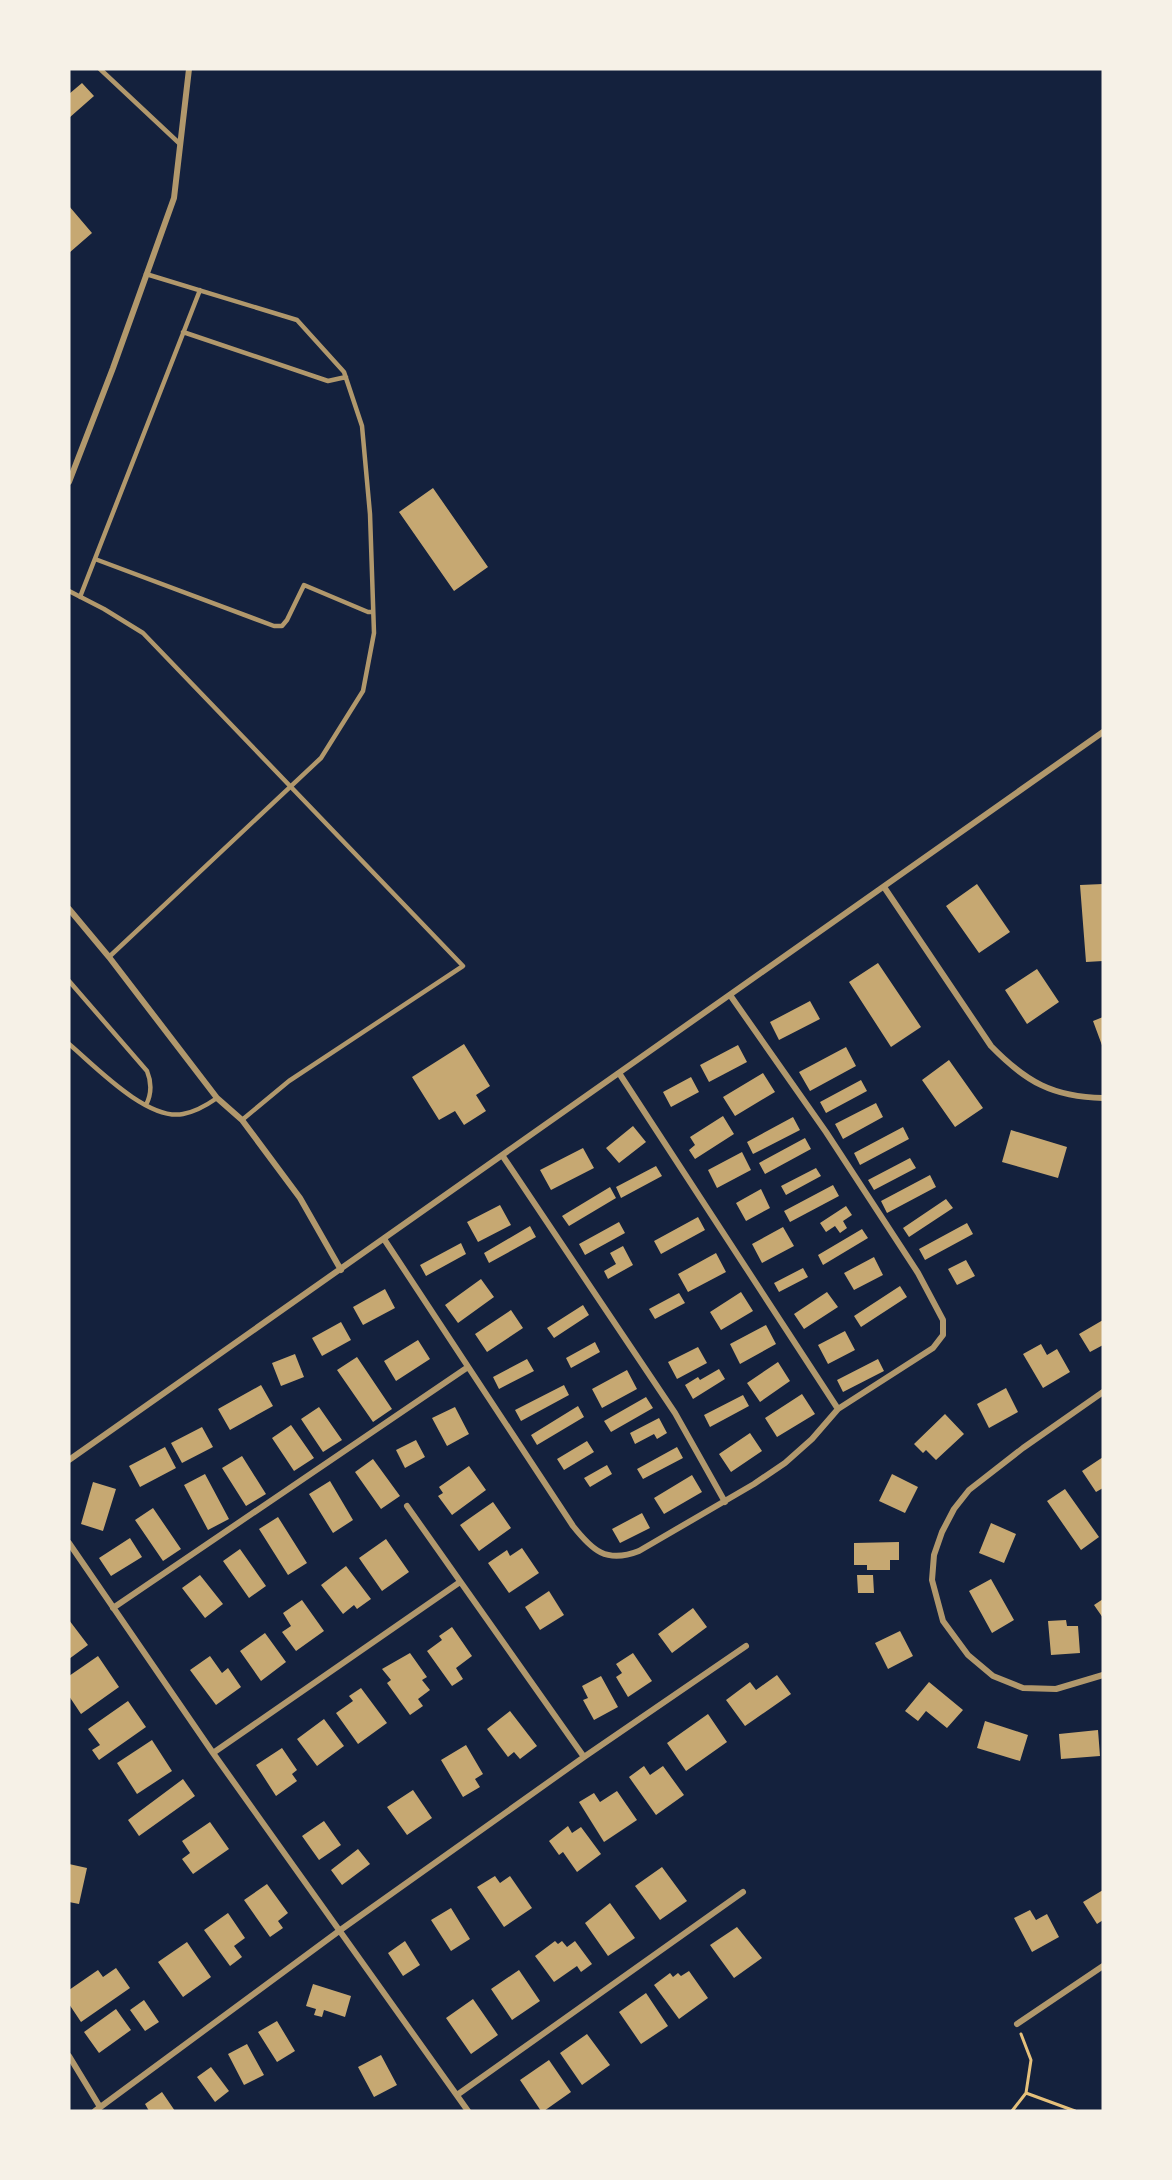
<svg xmlns="http://www.w3.org/2000/svg" width="1172" height="2180" font-family="Commissioner,sans-serif">
	<style>
		.building { fill: #c6a872 }
		.lines { fill: none; stroke-linecap: round; stroke-linejoin: round }
		.path { stroke: #e5c07b; stroke-width: 3 }
		.service { stroke: #b1986c; stroke-width: 4.5 }
		.minor { stroke: #b1986c; stroke-width: 6 }
	</style>
	<rect width="100%" height="100%" fill="#14213d"/>
	<path class="building" d="M82,83L94,96L69,118V94Z
		M69,206L92,233L69,253Z
		M433,488L488,567L454,591L399,512Z
		M977,884L1010,932L979,953L946,906Z
		M1103,884V961L1086,962L1080,885Z
		M878,963L921,1027L891,1047L849,982Z
		M1037,969L1059,1002L1027,1024L1005,990Z
		M810,1001L820,1019L779,1040L770,1022Z
		M1103,1017V1048L1093,1021Z
		M464,1044L490,1086L476,1095L486,1111L464,1125L455,1111L439,1120L412,1077Z
		M738,1045L747,1062L709,1082L700,1065Z
		M846,1047L856,1066L810,1091L799,1072Z
		M949,1060L983,1108L955,1127L922,1080Z
		M763,1073L775,1092L735,1116L723,1097Z
		M691,1077L699,1092L671,1107L663,1092Z
		M861,1080L867,1091L826,1113L820,1102Z
		M876,1103L883,1117L843,1139L835,1124Z
		M723,1116L734,1134L695,1159L689,1150L695,1145L690,1137Z
		M793,1117L800,1130L753,1154L747,1142Z
		M633,1126L646,1142L619,1163L606,1148Z
		M903,1127L909,1139L860,1165L854,1153Z
		M1011,1130L1067,1147L1058,1178L1002,1162Z
		M805,1138L811,1149L765,1174L759,1163Z
		M583,1148L594,1168L551,1190L540,1170Z
		M742,1152L751,1170L717,1188L708,1170Z
		M910,1158L916,1168L874,1190L868,1180Z
		M656,1166L662,1176L621,1198L616,1187Z
		M816,1168L821,1176L786,1195L781,1186Z
		M930,1175L936,1187L887,1213L881,1201Z
		M833,1185L839,1196L790,1222L784,1211Z
		M610,1187L616,1198L569,1226L562,1216Z
		M761,1189L770,1208L746,1221L736,1203Z
		M946,1199L953,1208L909,1237L903,1228Z
		M500,1205L511,1225L478,1242L467,1222Z
		M846,1206L852,1215L843,1221L847,1228L840,1233L835,1226L826,1232L820,1223Z
		M698,1217L705,1230L661,1254L654,1241Z
		M619,1222L625,1233L585,1255L579,1244Z
		M967,1223L973,1234L925,1260L919,1249Z
		M530,1226L536,1237L489,1263L484,1253Z
		M783,1227L794,1246L762,1263L752,1244Z
		M862,1229L868,1238L823,1265L818,1255Z
		M461,1243L466,1254L426,1276L420,1265Z
		M623,1246L633,1265L608,1279L604,1271L616,1264L610,1253Z
		M716,1253L726,1272L688,1292L678,1274Z
		M874,1257L883,1275L854,1290L844,1273Z
		M966,1260L975,1276L957,1285L948,1269Z
		M803,1268L808,1277L779,1292L774,1283Z
		M481,1279L494,1297L458,1323L445,1305Z
		M900,1286L907,1297L861,1327L854,1316Z
		M385,1289L395,1308L363,1325L353,1307Z
		M741,1292L753,1311L721,1330L710,1312Z
		M827,1292L838,1307L804,1329L794,1314Z
		M679,1293L685,1303L655,1319L649,1309Z
		M583,1305L589,1315L554,1338L547,1328Z
		M511,1310L523,1328L487,1352L475,1334Z
		M1103,1320V1345L1090,1352L1079,1334Z
		M341,1322L351,1340L322,1356L312,1338Z
		M766,1325L776,1344L740,1364L730,1344Z
		M845,1331L855,1350L828,1364L818,1345Z
		M418,1340L430,1359L396,1381L384,1361Z
		M595,1342L600,1352L571,1368L566,1358Z
		M1041,1344L1047,1355L1057,1349L1070,1372L1043,1388L1023,1354Z
		M698,1347L707,1363L677,1379L668,1362Z
		M295,1354L304,1377L281,1386L272,1363Z
		M357,1357L392,1409L373,1422L337,1370Z
		M527,1359L534,1371L499,1389L493,1377Z
		M878,1359L884,1371L843,1392L837,1380Z
		M778,1362L790,1381L760,1402L747,1383Z
		M719,1369L725,1379L693,1399L685,1385L698,1377L700,1380Z
		M627,1370L637,1389L602,1408L592,1389Z
		M261,1385L273,1406L230,1430L218,1409Z
		M564,1385L569,1395L521,1421L515,1410Z
		M1006,1388L1018,1412L989,1428L977,1404Z
		M802,1394L815,1414L777,1437L765,1418Z
		M743,1395L749,1406L710,1427L704,1415Z
		M646,1397L653,1408L611,1432L604,1421Z
		M578,1406L584,1417L537,1445L531,1435Z
		M319,1407L342,1440L323,1452L301,1419Z
		M455,1407L469,1434L447,1446L432,1418Z
		M945,1414L964,1434L936,1460L926,1450L923,1453L914,1444Z
		M659,1418L667,1433L657,1439L654,1434L635,1444L630,1433Z
		M291,1425L314,1458L294,1471L272,1438Z
		M202,1427L213,1447L182,1463L171,1443Z
		M750,1433L762,1451L731,1472L719,1454Z
		M416,1440L425,1457L405,1468L396,1450Z
		M587,1441L594,1452L564,1470L557,1459Z
		M165,1447L176,1468L140,1487L129,1466Z
		M677,1447L683,1458L643,1479L637,1469Z
		M242,1456L266,1494L246,1506L222,1468Z
		M1103,1457V1488L1096,1492L1082,1471Z
		M373,1459L400,1496L381,1509L355,1472Z
		M607,1465L612,1474L590,1487L584,1478Z
		M469,1466L486,1490L452,1515L438,1496L443,1493L439,1487Z
		M205,1474L229,1519L208,1530L184,1485Z
		M892,1474L918,1487L905,1513L879,1501Z
		M692,1475L702,1492L664,1514L654,1498Z
		M330,1481L353,1520L333,1533L309,1494Z
		M93,1482L116,1489L103,1531L81,1524Z
		M1065,1489L1099,1537L1081,1550L1047,1501Z
		M493,1502L511,1528L479,1551L460,1525Z
		M153,1508L181,1549L163,1561L135,1520Z
		M642,1513L650,1528L620,1543L612,1529Z
		M278,1517L307,1563L288,1575L259,1529Z
		M991,1523L1016,1534L1004,1563L979,1553Z
		M130,1538L142,1557L111,1576L99,1558Z
		M386,1539L409,1572L382,1591L359,1558Z
		M899,1542V1560H890V1570H867V1565H854V1543Z
		M522,1548L539,1573L509,1593L488,1563L507,1550L510,1556Z
		M240,1549L266,1586L249,1598L223,1561Z
		M346,1566L371,1599L357,1609L354,1605L343,1614L321,1585Z
		M200,1575L223,1604L205,1618L182,1588Z
		M857,1575H873L874,1593H858Z
		M991,1579L1014,1620L992,1633L969,1591Z
		M549,1591L564,1615L540,1630L525,1607Z
		M1103,1599V1618L1094,1605Z
		M302,1600L324,1631L296,1651L282,1632L291,1626L283,1613Z
		M693,1608L707,1627L672,1653L658,1634Z
		M69,1620L88,1645L69,1659Z
		M1066,1620L1067,1626H1078L1080,1653L1051,1655L1048,1621Z
		M452,1627L472,1656L456,1668L463,1679L452,1686L427,1651L442,1640L439,1636Z
		M900,1631L913,1656L888,1669L875,1643Z
		M265,1633L286,1662L261,1681L240,1651Z
		M410,1653L427,1677L422,1680L430,1690L418,1699L423,1706L410,1715L387,1683L391,1680L382,1669Z
		M633,1653L652,1681L628,1697L616,1677L622,1673L616,1664Z
		M98,1656L119,1687L81,1714L69,1696V1676Z
		M210,1656L222,1673L228,1668L241,1687L216,1705L190,1670Z
		M777,1675L791,1694L745,1726L726,1700L750,1682L756,1690Z
		M601,1676L618,1707L594,1720L583,1700L588,1698L582,1686Z
		M929,1682L963,1710L947,1728L926,1711L918,1721L905,1711Z
		M361,1688L387,1723L358,1744L336,1713L353,1701L349,1696Z
		M128,1701L146,1727L99,1760L92,1750L100,1745L88,1729Z
		M510,1711L537,1746L520,1759L514,1752L508,1757L487,1729Z
		M708,1714L727,1742L686,1771L667,1743Z
		M324,1719L344,1746L317,1766L297,1739Z
		M985,1721L1028,1735L1020,1761L977,1748Z
		M1098,1730L1100,1756L1061,1759L1059,1734Z
		M152,1740L172,1771L137,1794L117,1763Z
		M466,1745L483,1774L475,1779L480,1787L463,1797L441,1760Z
		M282,1748L297,1770L292,1774L297,1781L276,1796L256,1765Z
		M644,1766L650,1775L663,1766L684,1795L656,1815L629,1777Z
		M183,1779L195,1796L139,1836L128,1820Z
		M413,1790L432,1818L407,1835L387,1807Z
		M617,1791L637,1820L604,1842L579,1802L594,1793L600,1802Z
		M324,1821L341,1845L319,1860L302,1836Z
		M210,1822L229,1849L193,1874L182,1859L190,1853L182,1841Z
		M568,1826L572,1833L581,1827L601,1854L577,1872L563,1852L559,1855L549,1841Z
		M358,1849L370,1864L342,1885L331,1870Z
		M69,1864L87,1868L79,1904L69,1902Z
		M662,1867L687,1901L660,1920L635,1886Z
		M495,1876L500,1883L510,1876L532,1908L504,1927L477,1887Z
		M267,1884L288,1913L278,1921L283,1928L270,1937L244,1900Z
		M1103,1890V1920L1097,1924L1083,1902Z
		M610,1903L635,1938L608,1956L585,1923Z
		M451,1908L470,1939L451,1951L431,1920Z
		M1030,1910L1036,1920L1047,1914L1059,1937L1032,1952L1014,1918Z
		M228,1913L245,1938L234,1946L242,1957L230,1966L204,1930Z
		M737,1927L762,1958L734,1978L710,1945Z
		M405,1941L420,1965L403,1976L388,1953Z
		M555,1941L558,1944L562,1941L567,1947L575,1941L592,1964L581,1972L577,1966L554,1982L535,1956Z
		M187,1942L211,1977L183,1997L158,1962Z
		M116,1968L130,1988L81,2022L69,2004V1990L98,1970L103,1977Z
		M519,1970L540,2001L512,2020L491,1989Z
		M689,1971L708,1998L679,2019L654,1985L670,1973L673,1977L678,1973L681,1976Z
		M313,1984L351,1996L345,2017L324,2010L322,2017L314,2015L316,2009L306,2006Z
		M646,1993L668,2026L641,2044L619,2012Z
		M473,1999L498,2035L471,2054L446,2018Z
		M144,2000L159,2022L145,2031L130,2010Z
		M116,2009L131,2030L99,2053L84,2032Z
		M277,2021L295,2051L277,2062L258,2032Z
		M587,2034L610,2065L582,2085L560,2053Z
		M247,2044L264,2075L244,2085L228,2054Z
		M381,2055L397,2085L374,2097L358,2067Z
		M549,2060L571,2092L544,2111H541L520,2080Z
		M211,2067L229,2091L215,2102L197,2077Z
		M162,2092L175,2111H149L145,2104Z"/>
	<g class="lines">
		<path class="path" d="M1021,2034L1031,2060L1026,2093
			M1012,2111L1026,2093L1075,2111"/>
		<path class="service" d="M100,69L180,144
			M183,332L328,381L346,377
			M95,559L274,626H282L287,620L304,585L368,612H373
			M69,591L104,609L143,633L463,966L289,1081L242,1120
			M80,597L200,290
			M109,957L321,758L363,691L374,633L370,514L362,426L344,372L297,320L146,274
			M69,981L147,1071C152,1083 152,1093 146,1105
			M69,1044C95,1066 147,1121 183,1114C194,1112 207,1105 217,1098"/>
		<path class="minor" d="M69,482L113,368L174,198L189,69
			M884,887L991,1046C1026,1082 1053,1097 1103,1098
			M69,909L109,957L217,1098L242,1120L300,1198L341,1270
			M619,1073L838,1409
			M502,1155L675,1413L725,1502
			M384,1239L573,1526C592,1550 606,1564 639,1551L754,1484L785,1463L812,1439L838,1409L933,1348L943,1335V1320L918,1273L826,1132L730,995
			M1103,1392L1023,1448L969,1490L954,1509L942,1532L934,1555L932,1580L943,1621L968,1655L993,1676L1023,1688L1056,1689L1103,1675
			M69,1460L1103,732
			M407,1506L584,1757
			M69,1543L213,1753L468,2111
			M113,1608L468,1367
			M213,1753L460,1582
			M1017,2024L1103,1966
			M69,2056L100,2107
			M457,2095L743,1892
			M95,2111L339,1931L584,1757L746,1646"/>
	</g>
	<rect width="1172" height="2180" fill="none" stroke="#f6f1e7" stroke-width="141"/>
</svg>
